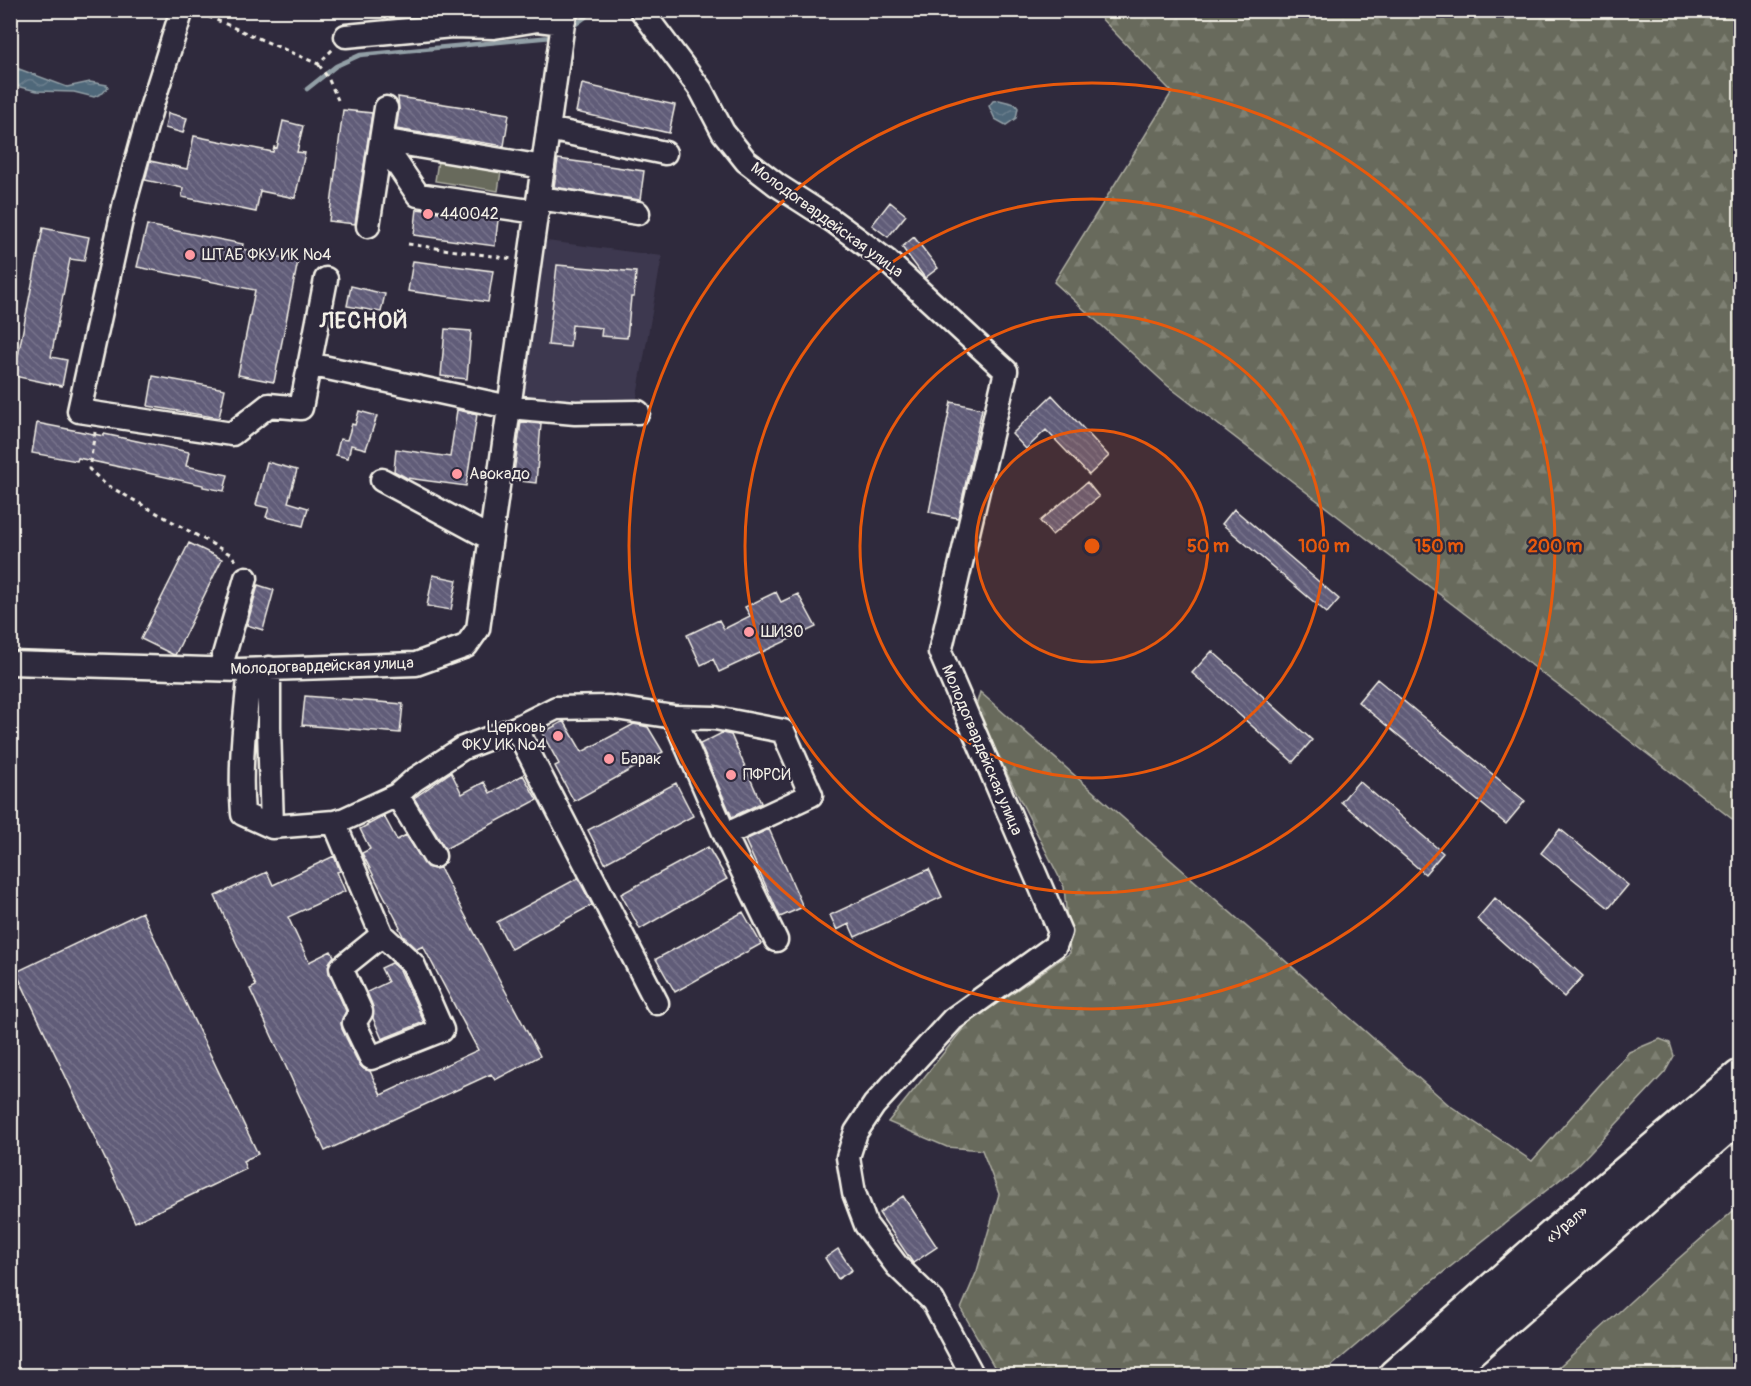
<svg xmlns="http://www.w3.org/2000/svg" width="1751" height="1386" font-family="Pangolin,sans-serif">
	<style>
		.built { fill: #3e394f }
		.green { fill: #686a5b; stroke: #aeaea2; stroke-width: 1.5 }
		.forest { fill: url(#forest-firs); stroke: #aeaea2; stroke-width: 1.5 }
		.water { fill: url(#water-waves); stroke: #929fa6; stroke-width: 1.5 }
		.lines { fill: none; stroke-linecap: round; stroke-linejoin: round }
		.stream { stroke: #929fa6; stroke-width: 4.5 }
		.building { fill: url(#building-back-hatch); stroke: #f4f1e8; stroke-width: 1.5 }
		.minor-casing { stroke: #f4f1e8; stroke-width: 27 }
		.highway-casing { stroke: #f4f1e8; stroke-width: 38 }
		.path { stroke: #f4f1e8; stroke-width: 3; stroke-dasharray: 4.5 4.5; stroke-linecap: butt }
		.minor { stroke: #2f2a3d; stroke-width: 22 }
		.highway { stroke: #2f2a3d; stroke-width: 33 }
		.ring { fill: none; stroke: #e8590c; stroke-width: 3 }
		.poi-dot { fill: #ff9aa2; stroke: #2f2a3d; stroke-width: 2 }
		.labels { text-anchor: middle; dominant-baseline: central; stroke-width: 4.5; stroke-linejoin: round; paint-order: stroke }
		.poi-label { font-size: 16px; fill: #f4f1e8; stroke: #2f2a3d; text-anchor: start }
		.street-label { font-size: 16px; fill: #f4f1e8; stroke: #2f2a3d }
		.district-label { font-size: 22px; font-weight: bold; letter-spacing: 1.5px; fill: #f4f1e8; stroke: #2f2a3d }
		.centre { fill: #e8590c; stroke: #2f2a3d; stroke-width: 3 }
		.ring-label { font-size: 18px; text-anchor: middle; font-weight: bold; fill: #e8590c; stroke: #2f2a3d; stroke-width: 4.5; stroke-linejoin: round; paint-order: stroke }
	</style>
	<defs>
		<pattern id="forest-firs" width="22" height="20" patternUnits="userSpaceOnUse" patternTransform="scale(1.5)"><rect width="22" height="20" fill="#686a5b"/><path d="M5 1l3.5 6h-7zM16 11l3.5 6h-7z" fill="#7e8073"/></pattern>
		<pattern id="water-waves" width="16" height="10" patternUnits="userSpaceOnUse" patternTransform="scale(1.5)"><rect width="16" height="10" fill="#50687a"/><path d="M0 5q4-4 8 0t8 0" fill="none" stroke="#6a7e8d"/></pattern>
		<pattern id="building-back-hatch" width="6" height="6" patternUnits="userSpaceOnUse" patternTransform="scale(1.5)"><rect width="6" height="6" fill="#605b78"/><path d="M-1 5l2 2M0 0l6 6M5-1l2 2" fill="none" stroke="#77738b"/></pattern>
	</defs>
	<rect width="100%" height="100%" fill="#2f2a3d"/>
	<filter id="ink" filterUnits="userSpaceOnUse"><feTurbulence type="fractalNoise" baseFrequency=".0167" numOctaves="2"/><feDisplacementMap in="SourceGraphic" scale="12" xChannelSelector="R" yChannelSelector="G"/><feConvolveMatrix kernelMatrix="1 2 1 2 8 2 1 2 1" color-interpolation-filters="sRGB"/></filter>
	<g filter="url(#ink)">
		<path class="built" d="M539,240L662,256L636,402L517,397Z"/>
		<path class="green" d="M439,154L502,165L498,191L435,181Z"/>
		<path class="forest" d="M1094,11H1740V825L1168,386L1054,282L1172,92Z
			M980,692L1449,1105L1532,1161L1629,1052L1660,1039L1670,1043L1674,1056L1665,1072L1577,1166L1416,1294L1321,1375H999L961,1309L977,1271L999,1194L982,1150L947,1147L888,1122L966,1025L1070,953L1064,887L975,710Z
			M1740,1205V1375H1550L1655,1279Z"/>
		<path class="water" d="M11,66L67,87L90,82L107,85L108,87L103,93L94,97L74,92L37,91L11,85Z
			M999,100L1015,104L1018,108L1016,118L1006,125L995,119L989,106L993,101Z"/>
		<g class="lines">
			<path class="stream" d="M576,24L595,10
				M307,89L336,66L360,55L552,37"/>
		</g>
		<path class="building" d="M582,84L675,105L669,133L576,112Z
			M398,97L509,114L504,146L396,129L399,110Z
			M343,110L372,113L355,224L329,221Z
			M168,113L187,118L183,133L165,128Z
			M283,121L303,126L297,152L305,153L295,198L260,191L256,212L182,197L183,188L145,180L150,161L187,169L194,136L273,152L274,147L277,148Z
			M558,159L644,171L640,200L554,187Z
			M890,202L906,215L888,237L872,225Z
			M417,209L498,220L495,246L414,235Z
			M147,225L243,244L242,249L298,261L274,382L238,375L255,290L137,267Z
			M43,228L89,237L84,261L70,259L51,357L67,360L62,386L14,376Z
			M914,237L938,268L925,278L902,247Z
			M413,261L493,271L488,302L408,291Z
			M557,265L636,272L634,297H631L627,338L601,336L602,328L572,325L570,347L548,345Z
			M351,286L385,294L381,312L347,306Z
			M445,329L471,331L467,379L441,376Z
			M153,376L225,389L219,418L148,406Z
			M1052,395L1109,456L1089,475L1046,430L1026,449L1012,434Z
			M951,402L982,409L958,518L929,512Z
			M457,410L477,414L466,486L407,478L394,471L396,449L450,457Z
			M359,411L377,416L366,449L351,445L348,458L336,455L340,439L347,440L352,424L355,425Z
			M521,422L541,424L536,483L513,480Z
			M37,423L104,436V434L189,452L186,466L228,475L224,491L203,487V485L78,458L77,461L32,453Z
			M267,462L297,470L288,502L308,508L303,526L266,517L269,508L256,505Z
			M1087,482L1099,497L1052,535L1040,521Z
			M1234,509L1339,599L1327,613L1222,524Z
			M189,543L222,559L175,655L172,654L141,639Z
			M433,575L457,580L451,610L427,606Z
			M258,585L274,590L263,630L247,625Z
			M776,592L781,602L798,594L816,627L719,672L713,659L701,665L687,635L719,620L724,629L750,616L745,607Z
			M1212,651L1312,740L1293,762L1192,673Z
			M1377,679L1525,801L1506,824L1358,702Z
			M305,696L403,704L400,733L302,725Z
			M564,721L582,752L634,724L648,727L663,752L574,801L555,766L559,764L542,733Z
			M722,733L731,735L761,803L732,817L700,744Z
			M451,772L462,794L484,782L490,793L523,775L537,800L445,849L414,798Z
			M1359,781L1443,853L1425,874L1341,802Z
			M676,783L693,816L605,863L588,830Z
			M384,816L397,840L406,835L427,867L434,869L440,868L540,1056L495,1080L491,1074L325,1151L250,989L256,986L215,896L267,872L273,885L334,856L340,871L337,872L345,891L288,917L309,962L331,951L334,956L329,963V973L346,1011L341,1022L342,1029L359,1064L364,1069L370,1071L381,1095L478,1050L423,946L417,949L403,936L399,928L400,927L362,853L370,849L360,829Z
			M769,829L803,907L780,917L745,840Z
			M1560,829L1628,885L1609,908L1541,853Z
			M708,847L727,879L640,929L621,894Z
			M929,869L942,897L855,937L849,924L837,930L830,915Z
			M578,878L592,905L511,949L497,922Z
			M1495,898L1583,976L1564,997L1477,919Z
			M142,912L258,1154L243,1161L246,1169L135,1222L16,972Z
			M743,912L761,944L675,992L656,959Z
			M392,963L400,970L424,1022L382,1039L373,1018V1007L367,992L388,982L381,968Z
			M903,1196L937,1247L913,1263L879,1213Z
			M838,1249L852,1270L838,1279L825,1258Z"/>
		<g class="lines">
			<defs>
				<path id="minor" d="M182,10L152,105L125,202L79,411L232,434L269,405L301,408L326,279
					M641,10L701,90L723,132L746,161L777,185L833,221L886,260L1006,371L940,652L1060,932L1055,946L953,1019L874,1105L856,1132L848,1157L854,1193L866,1225L897,1266L933,1301L973,1376
					M346,36L452,26L494,27L538,20L563,23
					M386,108L381,140L543,167
					M548,129L665,153
					M381,140L418,195L537,212
					M539,198L638,213
					M368,226L381,140
					M309,364L509,407L575,413L638,412
					M382,480L490,538
					M10,663L240,670L416,664L466,646L478,629L563,23L567,10
					M269,668V727L272,827L334,822L345,819L397,795L414,780L463,748L516,728L556,708L609,707L674,717L715,718L783,731L811,795L725,835
					M220,669L246,578
					M250,670C245,718 239,766 243,814L272,827
					M674,717L725,835L776,940
					M516,728L657,1003
					M397,795L434,856
					M334,822L382,935L413,964L442,1030L371,1058L354,1023L361,1012L341,968L382,935"/>
				<path id="highway" d="M1395,1376L1599,1196L1740,1077
					M1440,1376L1740,1114"/>
			</defs>
			<use href="#minor" class="minor-casing"/>
			<use href="#highway" class="highway-casing"/>
			<path class="path" d="M200,13L318,64L334,48
				M319,65L328,78L338,100
				M408,244L513,259
				M95,432L89,469L105,484L230,554L238,563"/>
			<use href="#minor" class="minor"/>
			<use href="#highway" class="highway"/>
		</g>
	</g>
	<circle cx="1092" cy="546" r="116" fill="#e8590c" fill-opacity=".12"/>
	<g class="ring">
		<circle cx="1092" cy="546" r="116"/>
		<circle cx="1092" cy="546" r="232"/>
		<circle cx="1092" cy="546" r="347"/>
		<circle cx="1092" cy="546" r="463"/>
	</g>
	<g class="poi-dot">
		<circle cx="428" cy="214" r="6"/>
		<circle cx="190" cy="255" r="6"/>
		<circle cx="457" cy="474" r="6"/>
		<circle cx="749" cy="632" r="6"/>
		<circle cx="558" cy="736" r="6"/>
		<circle cx="609" cy="759" r="6"/>
		<circle cx="731" cy="775" r="6"/>
	</g>
	<g class="labels">
		<g class="poi-label">
			<text x="440" y="214">440042</text>
			<text x="202" y="255">ШТАБ ФКУ ИК №4</text>
			<text x="469" y="474">Авокадо</text>
			<text x="761" y="632">ШИЗО</text>
			<text x="546" y="727" text-anchor="end">Церковь<tspan x="546" dy="18">ФКУ ИК №4</tspan></text>
			<text x="621" y="759">Барак</text>
			<text x="743" y="775">ПФРСИ</text>
		</g>
		<g class="street-label">
			<text transform="translate(827 220) rotate(36)">Молодогвардейская улица</text>
			<text transform="translate(322 666) rotate(-2)">Молодогвардейская улица</text>
			<text transform="translate(982 750) rotate(67)">Молодогвардейская улица</text>
			<text transform="translate(1567 1225) rotate(-41)">«Урал»</text>
		</g>
		<g class="district-label">
			<text x="364" y="321">ЛЕСНОЙ</text>
		</g>
	</g>
	<circle cx="1092" cy="546" r="9" class="centre"/>
	<g class="ring-label">
		<text x="1208" y="552">50 m</text>
		<text x="1324" y="552">100 m</text>
		<text x="1439" y="552">150 m</text>
		<text x="1555" y="552">200 m</text>
	</g>
	<rect width="1751" height="1386" fill="none" stroke="#2f2a3d" stroke-width="36"/>
	<rect x="18" y="18" width="1715" height="1350" fill="none" stroke="#f4f1e8" stroke-width="2" filter="url(#ink)"/>
</svg>
